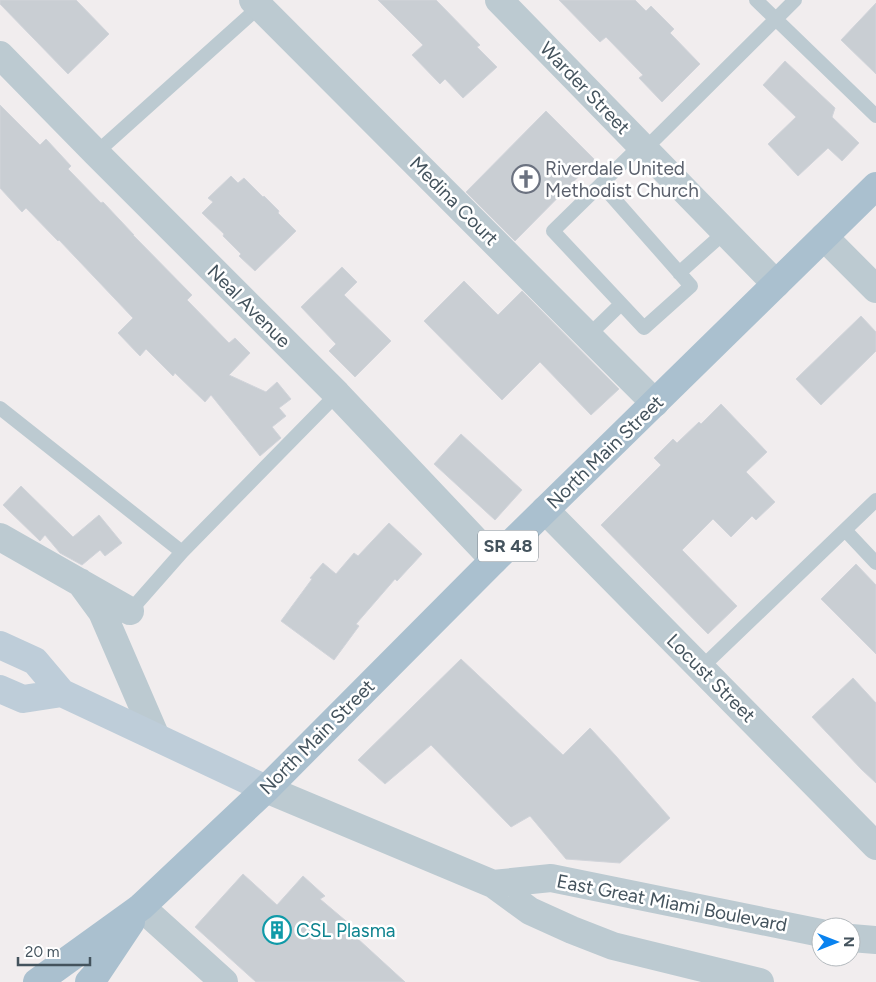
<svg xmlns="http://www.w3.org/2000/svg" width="876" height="982" font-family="Figtree,sans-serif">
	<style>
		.building { fill: #c9ced3; stroke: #d1d4da }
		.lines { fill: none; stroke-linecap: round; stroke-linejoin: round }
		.service { stroke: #bccad1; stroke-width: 14 }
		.minor { stroke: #bccad1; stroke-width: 28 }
		.tertiary { stroke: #bccad1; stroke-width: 28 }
		.secondary { stroke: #becdd9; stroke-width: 28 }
		.primary { stroke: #aac0cf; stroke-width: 28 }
		.labels { text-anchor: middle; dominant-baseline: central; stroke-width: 5; stroke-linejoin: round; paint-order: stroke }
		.shield { fill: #fff; stroke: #7c878e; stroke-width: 1 }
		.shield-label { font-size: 18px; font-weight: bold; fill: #44535d }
		.street-label { font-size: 19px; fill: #44535d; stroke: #fff }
		.worship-label { font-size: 19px; fill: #5b616d; stroke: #fff; text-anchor: start }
		.culture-label { font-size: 19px; fill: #0d838f; stroke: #fff; text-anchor: start }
	</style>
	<rect width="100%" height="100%" fill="#f1edee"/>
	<path class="building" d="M0,0H76L109,34L68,74L0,4Z
		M378,0H436L480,45L477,47L497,67L463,98L445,79L440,84L412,55L423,45Z
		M559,0H635L646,11L651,6L674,29L670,33L700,64L662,102L639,78L643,75L606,37L600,42Z
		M876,3V74L841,40Z
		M785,61L835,108L832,117L859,143L842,161L828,148L798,176L768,144L796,117L763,85Z
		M0,105L40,145L46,139L71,166L68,169L101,203L103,202L134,235H133L192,295L187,300L229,343L235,338L250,353L229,375L266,392L277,382L291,399L279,408L286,416L272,427L281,438L260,456L211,395L205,402L175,373L173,376L146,349L140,356L118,333L133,318L59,240L58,241L26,208L22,212L0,188Z
		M546,111L595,160L515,241L466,192Z
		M231,176L238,183L244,178L263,197L264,196L279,211L278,213L296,231L255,271L239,256L241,254L223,236L224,234L202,213L213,202L208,198Z
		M342,267L357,282L344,295L391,341L355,377L329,351L336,344L301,307Z
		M464,281L498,315L522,291L619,389L591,415L540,362L502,400L424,321Z
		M861,316L876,332V351L821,405L796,379Z
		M721,404L767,452L746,472L775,502L756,520L752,516L731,537L713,519L682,550L737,606L708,634L601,525L661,465L654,458L673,439L677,443L699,422L701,424Z
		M461,434L522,490L495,520L434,464Z
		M21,486L73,537L99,515L122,543L105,556L100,550L82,565L60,553L45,535L40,541L3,505Z
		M389,523L422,554L397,581L395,579L356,624L359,626L334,660L281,621L312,579L310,578L323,563L336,574L354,553L358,556Z
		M856,564L876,585V654L821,599Z
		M461,659L563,755L590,728L616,756L670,818L620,863L566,859L530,816L511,827L431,745L385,784L358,760Z
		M853,678L876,703V783L861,769L812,717Z
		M243,874L277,905L303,876L325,896L320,899L359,932L357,938L405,982H256L195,927Z"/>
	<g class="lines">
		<path class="service" d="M756,0L876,116
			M645,149L795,0
			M96,153L259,7
			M601,184L691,286L644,328L553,231L641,145
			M679,273L725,232
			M588,336L621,304
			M0,408L182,552
			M845,530L876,563
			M130,611L182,552L337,394
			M701,668L876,500"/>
		<path class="minor" d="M253,0L655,403
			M499,0L776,284
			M0,55L96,153L337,394L494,560
			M824,237L876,289
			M545,510L876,846
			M0,537L130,611
			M80,582L102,612L156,737
			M141,907L224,982"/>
		<path class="tertiary" d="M266,789L493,884L530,911L572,930L613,946L760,982
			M493,884L551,878L821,933
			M851,938L876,940"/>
		<path class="secondary" d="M0,645L35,661L62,693L266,789
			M0,689L23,699L62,693"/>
		<path class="primary" d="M37,982L141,907L266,789L494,560L876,186
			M89,982L97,973L131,922"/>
	</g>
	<defs>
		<symbol id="church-ring" viewBox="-11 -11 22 22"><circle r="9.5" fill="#fff" stroke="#6b7280" stroke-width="1.5"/><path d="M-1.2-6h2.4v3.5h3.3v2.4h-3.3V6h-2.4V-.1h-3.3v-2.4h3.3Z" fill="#6b7280"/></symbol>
		<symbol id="building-ring" viewBox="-11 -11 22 22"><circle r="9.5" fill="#fff" stroke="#0f9aa8" stroke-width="1.5"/><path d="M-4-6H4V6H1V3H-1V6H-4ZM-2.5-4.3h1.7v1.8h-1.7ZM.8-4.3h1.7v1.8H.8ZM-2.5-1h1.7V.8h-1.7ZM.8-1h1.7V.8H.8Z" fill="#0f9aa8"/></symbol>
	</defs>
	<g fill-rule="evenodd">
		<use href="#church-ring" x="510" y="163" width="32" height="32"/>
		<use href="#building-ring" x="261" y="914" width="32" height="32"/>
	</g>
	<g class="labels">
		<rect class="shield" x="478" y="530.5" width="60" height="31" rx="4"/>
		<g class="shield-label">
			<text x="508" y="546">SR 48</text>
		</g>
		<g class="street-label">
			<text transform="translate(585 88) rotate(46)">Warder Street</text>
			<text transform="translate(454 201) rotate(45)">Medina Court</text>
			<text transform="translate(249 306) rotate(45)">Neal Avenue</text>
			<text transform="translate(605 452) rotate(-44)">North Main Street</text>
			<text transform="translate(711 678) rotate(45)">Locust Street</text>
			<text transform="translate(317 737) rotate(-45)">North Main Street</text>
			<text transform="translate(672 903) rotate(11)">East Great Miami Boulevard</text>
		</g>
		<g class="worship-label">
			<text x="545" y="168">Riverdale United<tspan x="545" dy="22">Methodist Church</tspan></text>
		</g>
		<g class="culture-label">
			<text x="296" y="930">CSL Plasma</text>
		</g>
	</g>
	<g transform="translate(836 942) rotate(90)"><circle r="24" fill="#ffffff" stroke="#b4babe"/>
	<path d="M0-4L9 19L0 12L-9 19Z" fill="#0982ef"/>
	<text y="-8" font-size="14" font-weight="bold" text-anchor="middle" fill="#44535d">N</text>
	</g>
	<path d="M18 957v8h72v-8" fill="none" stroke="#44535d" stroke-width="2.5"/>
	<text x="25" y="957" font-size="15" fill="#44535d" stroke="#ffffff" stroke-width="4" paint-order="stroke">20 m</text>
</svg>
